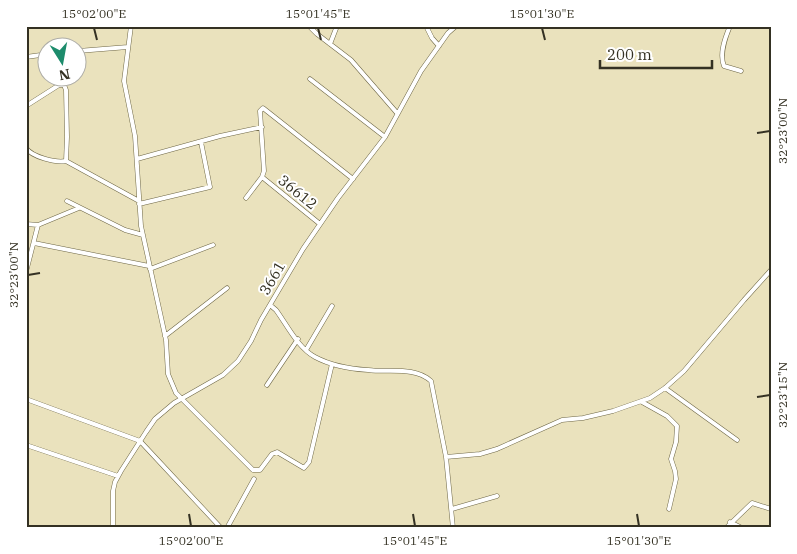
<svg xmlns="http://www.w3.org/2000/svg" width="797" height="554" font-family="'IBM Plex Serif',serif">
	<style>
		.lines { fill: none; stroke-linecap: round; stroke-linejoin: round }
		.street-casing { stroke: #6e6746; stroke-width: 5 }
		.street { stroke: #fff; stroke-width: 4 }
		.ticks { fill: none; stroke: #343123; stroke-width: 2 }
		.labels { text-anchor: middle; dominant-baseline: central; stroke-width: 4; stroke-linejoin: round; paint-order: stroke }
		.street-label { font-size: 15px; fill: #343123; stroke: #fff }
		.neatline { fill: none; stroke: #343123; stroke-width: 2 }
		.ticks-label { font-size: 12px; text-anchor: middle; fill: #343123 }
	</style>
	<rect width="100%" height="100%" fill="#eae2bd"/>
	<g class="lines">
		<defs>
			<path id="street" d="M131,26L124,81L135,136L141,226L166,340L168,374L176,393L253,470H260L272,454L277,452L304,468L309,462L332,364
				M309,26L317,34L351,60L397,113
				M426,26L432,38L439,46
				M730,26C725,38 719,54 724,66L741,71
				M330,44L337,26
				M78,51L128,47
				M26,57L48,54
				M310,79L385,137
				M26,106L59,85H64L66,90L67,137L66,161
				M26,148C32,157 56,163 66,161L139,201
				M137,159L220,136L262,127
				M262,177L320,224
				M246,198L262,177L264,171L260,111L263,108L353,179
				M67,201L125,230L143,235
				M139,204L210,187L201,142
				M26,224L38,225L79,208
				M34,243L149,266
				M150,269L213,245
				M26,272L38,225
				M270,305L276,310C287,325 298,348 315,357C330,365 351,369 368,370C389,373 414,366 431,381L446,457L453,528
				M165,336L227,288
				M306,350L332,306
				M267,385L298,339
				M665,388L737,440
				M26,399L140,441L221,528
				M642,402L667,416L677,426L676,442L671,459L675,471L676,479L669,509
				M26,445L118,476
				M446,457L480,454L497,449L562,420L583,418L613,411L650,398L665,388L684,371L744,300L771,270
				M452,509L497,496
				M730,522L742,528
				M113,528V491L115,482L121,471L146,432L155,419L174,403L223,375L238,361L251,341L261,320L303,249L338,198L385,137L421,71L448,33L456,26
				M227,528L254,479
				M726,528L752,503L771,509"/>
		</defs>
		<use href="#street" class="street-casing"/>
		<use href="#street" class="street"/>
	</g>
	<path class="ticks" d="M94,28L97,40M318,28L321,40M542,28L545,40M757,133L770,131M28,275L40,273M757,397L770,395M189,514L191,526M413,514L415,526M637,514L639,526"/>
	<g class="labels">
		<g class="street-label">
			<text transform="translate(298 192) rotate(39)">36612</text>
			<text transform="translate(272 278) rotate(-60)">3661</text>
		</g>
	</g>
	<rect width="797" height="554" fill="none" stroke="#ffffff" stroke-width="55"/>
	<g transform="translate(62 62) rotate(169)"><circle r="24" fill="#ffffff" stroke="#aeada7"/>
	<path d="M0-4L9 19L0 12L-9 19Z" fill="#1d8c6c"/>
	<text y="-8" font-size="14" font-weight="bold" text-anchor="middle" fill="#343123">N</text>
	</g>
	<path d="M600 60v8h112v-8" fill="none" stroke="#343123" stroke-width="2.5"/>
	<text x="607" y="60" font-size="15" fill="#343123" stroke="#ffffff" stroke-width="4" paint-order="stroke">200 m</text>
	<rect x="28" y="28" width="742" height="498" class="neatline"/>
	<g class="ticks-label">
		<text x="94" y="18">15°02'00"E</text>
		<text x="318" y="18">15°01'45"E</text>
		<text x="542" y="18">15°01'30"E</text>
		<text transform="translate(783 131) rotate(-90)" y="4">32°23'00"N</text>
		<text transform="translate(14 275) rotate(-90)" y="4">32°23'00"N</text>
		<text transform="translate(783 395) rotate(-90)" y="4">32°23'15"N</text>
		<text x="191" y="545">15°02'00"E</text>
		<text x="415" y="545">15°01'45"E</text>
		<text x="639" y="545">15°01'30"E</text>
	</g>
</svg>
